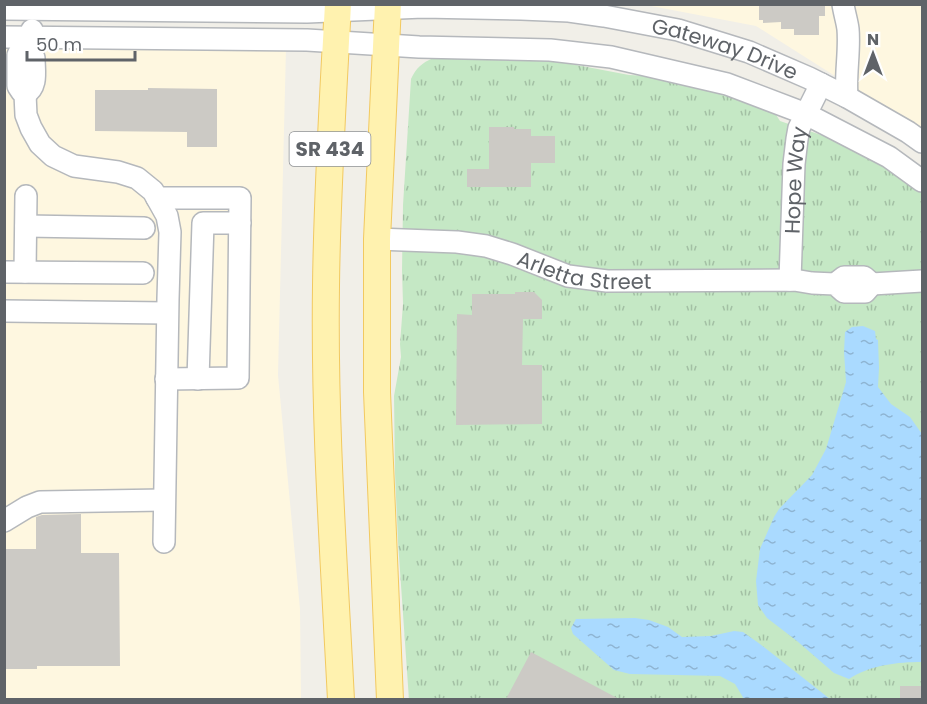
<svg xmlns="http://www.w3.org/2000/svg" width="927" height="704" font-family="Poppins,sans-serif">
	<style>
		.commercial { fill: #fef7e0 }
		.grass { fill: url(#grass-tufts) }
		.water { fill: url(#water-ripples) }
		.building { fill: #cccac5 }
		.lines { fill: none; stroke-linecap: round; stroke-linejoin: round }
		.minor-casing { stroke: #b5b8bc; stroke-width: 24 }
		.major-casing { stroke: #f2c960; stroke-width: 28 }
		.minor { stroke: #fff; stroke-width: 21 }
		.major { stroke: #fff2af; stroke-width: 26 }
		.labels { text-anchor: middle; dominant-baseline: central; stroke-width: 6; stroke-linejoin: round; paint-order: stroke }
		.shield { fill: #fff; stroke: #8f9295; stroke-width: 1.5 }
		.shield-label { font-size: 20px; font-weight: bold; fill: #5f6368 }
		.street-label { font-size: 21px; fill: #5f6368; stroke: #fff }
	</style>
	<defs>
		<pattern id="grass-tufts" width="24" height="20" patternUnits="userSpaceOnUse" patternTransform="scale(1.5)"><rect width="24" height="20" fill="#c5e8c5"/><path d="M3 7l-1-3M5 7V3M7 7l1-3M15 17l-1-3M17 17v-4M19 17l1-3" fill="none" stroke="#a3c0a4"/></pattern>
		<pattern id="water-ripples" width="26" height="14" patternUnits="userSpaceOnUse" patternTransform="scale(1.5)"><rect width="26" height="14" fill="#aadaff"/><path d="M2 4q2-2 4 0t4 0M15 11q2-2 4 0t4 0" fill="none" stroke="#8eb4d2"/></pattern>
	</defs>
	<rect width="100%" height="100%" fill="#f1efe8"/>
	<path class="commercial" d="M646,5H922V131L756,26Z
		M5,46L286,48L278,375L300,609L301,699L5,700Z"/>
	<path class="grass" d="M433,58L545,59L629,75L649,76L731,96L773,110L780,121L824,136L842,143L892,169L922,189V699L409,700L398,542L395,473L394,396L401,357L400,344L403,304L402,270L403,205L411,79C416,68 422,63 433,58Z"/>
	<path class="water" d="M863,326L875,331L876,339L878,340L879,368L878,387L891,404L910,417L922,434V662C898,662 870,665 849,679L834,673L797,641L767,618L758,605L756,581L760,549L774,517L779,509L812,475L826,449L846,382L844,352L845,332L852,327Z
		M635,618L649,620L668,627L682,637L711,636L734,631L743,632L760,644L830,699H744L735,684L720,676L630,674L614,670L573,634L571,628L576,619Z"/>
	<path class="building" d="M759,4H825V16H819V35H794V29H781V22L763,23V20H759Z
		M148,88L217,89V147H187V132L95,131V90H148Z
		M489,127H514V129H531V136H555V163H531V187H467V169H489Z
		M515,292H534L542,300V319H523L522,365H542V424L456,425L457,314L472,315V294H515Z
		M81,514V553H119L120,666H37V669H4V549H36V517L42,515Z
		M531,652L619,699H506Z
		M900,686H922V699H900Z"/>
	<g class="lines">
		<defs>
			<g id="minor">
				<path d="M843,4C844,12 847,21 848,29C850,51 845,74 847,97"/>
				<path id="s1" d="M4,9L307,12L423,7L521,9L569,11L604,16L678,30L749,52L809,78L847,97L908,132L922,142"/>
				<path d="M32,30V37L25,50L20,51L18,55V86L22,92L25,94L26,115L31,128L40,144L53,156L74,166L118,172L137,178L153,191L167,216L170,232L168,299L164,542"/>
				<path d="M4,37L307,40L419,47L550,50L611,57L727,84L806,114L889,157L922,181"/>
				<path d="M25,50C30,51 32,52 34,58C34,71 38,87 25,94"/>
				<path d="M157,198H240L238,378L166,379"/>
				<path d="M26,226L144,228"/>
				<path id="s2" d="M377,239L457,242L486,246L512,254L568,276L607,281L794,280L812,283L835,284L844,277H864L872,284L865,292H844L835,284"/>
				<path d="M4,272L143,273"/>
				<path d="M25,272L26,196"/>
				<path id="s3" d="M790,280L794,164L797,139L799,128L821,84"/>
				<path d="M872,284L922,281"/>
				<path d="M4,311L167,313"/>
				<path d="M198,379L203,223H240"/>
				<path d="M4,521L27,507L40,502L164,500"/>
			</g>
			<path id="major" d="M338,4C333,98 327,192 326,286C324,424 334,562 341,700
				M388,4L377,239V392L390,700"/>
		</defs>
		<use href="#minor" class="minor-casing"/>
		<use href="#major" class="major-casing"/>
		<use href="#minor" class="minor"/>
		<use href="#major" class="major"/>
	</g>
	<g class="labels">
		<rect class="shield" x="289.5" y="132" width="81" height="34" rx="4.5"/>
		<g class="shield-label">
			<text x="330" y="149">SR 434</text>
		</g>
		<g class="street-label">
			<text stroke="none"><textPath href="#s1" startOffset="726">Gateway Drive</textPath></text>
			<text stroke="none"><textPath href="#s3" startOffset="100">Hope Way</textPath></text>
			<text stroke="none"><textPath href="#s2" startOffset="212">Arletta Street</textPath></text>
		</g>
	</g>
	<rect width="927" height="704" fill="none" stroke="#5f6368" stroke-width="12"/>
	<g transform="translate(873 54)" stroke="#ffffff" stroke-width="4.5" paint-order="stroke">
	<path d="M0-4.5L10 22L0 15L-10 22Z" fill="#5f6368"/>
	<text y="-9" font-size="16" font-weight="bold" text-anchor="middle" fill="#5f6368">N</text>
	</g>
	<path d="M27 51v9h108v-9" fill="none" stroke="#5f6368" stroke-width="3"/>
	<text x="36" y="51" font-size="18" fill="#5f6368" stroke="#ffffff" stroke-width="4.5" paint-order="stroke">50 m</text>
</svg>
